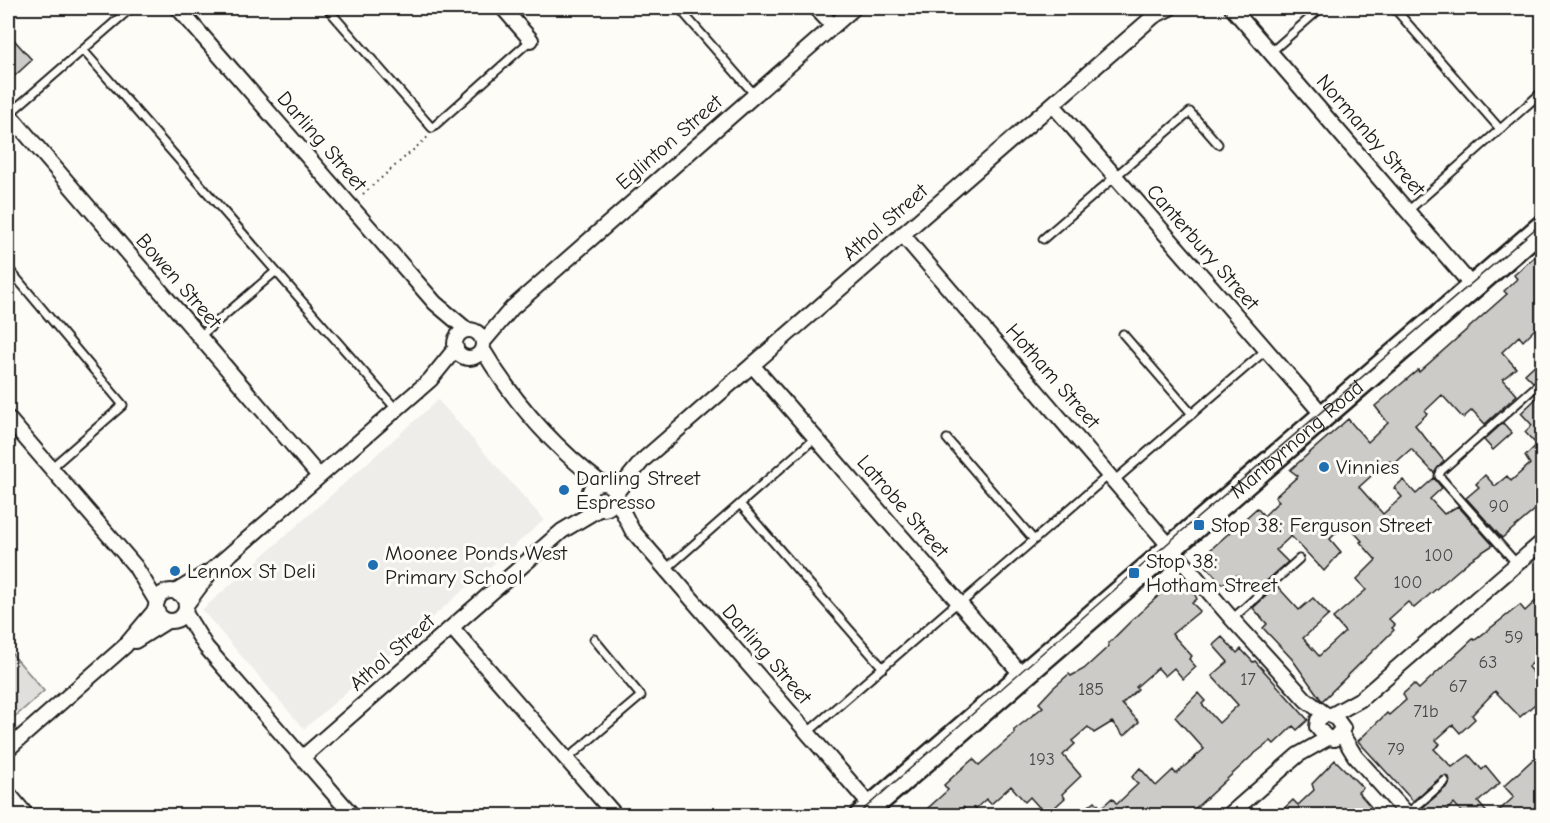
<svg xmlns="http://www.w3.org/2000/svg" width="1550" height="823" font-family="'Comic Neue',sans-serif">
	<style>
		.built { fill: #eeede9 }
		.green { fill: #e0dfdb; stroke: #7e7e7c; stroke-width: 1.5 }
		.building { fill: #cccbc8; stroke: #1c1c1c; stroke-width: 1.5 }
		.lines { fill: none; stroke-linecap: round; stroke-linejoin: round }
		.service-casing { stroke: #1c1c1c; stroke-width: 11 }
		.minor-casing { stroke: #1c1c1c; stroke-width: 18 }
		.primary-casing { stroke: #1c1c1c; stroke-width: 27 }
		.path { stroke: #1c1c1c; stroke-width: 2; stroke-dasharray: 1.5 4.5; stroke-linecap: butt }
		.service { stroke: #fdfcf7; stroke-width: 7 }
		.minor { stroke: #fdfcf7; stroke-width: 14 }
		.primary { stroke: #fdfcf7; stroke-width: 22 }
		.tram { stroke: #1c1c1c; stroke-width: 1.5 }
		.poi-dot { fill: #1f6fb2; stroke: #fdfcf7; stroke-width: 2 }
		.labels { text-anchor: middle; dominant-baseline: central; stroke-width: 6; stroke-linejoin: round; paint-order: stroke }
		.number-label { font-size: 18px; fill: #484847 }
		.street-label { font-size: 21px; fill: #1c1c1c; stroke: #fdfcf7 }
		.poi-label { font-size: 21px; fill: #1c1c1c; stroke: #fdfcf7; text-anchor: start }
	</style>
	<rect width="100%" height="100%" fill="#fdfcf7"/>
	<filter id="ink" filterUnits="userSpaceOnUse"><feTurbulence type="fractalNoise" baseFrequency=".0167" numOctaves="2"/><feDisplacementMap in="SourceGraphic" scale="12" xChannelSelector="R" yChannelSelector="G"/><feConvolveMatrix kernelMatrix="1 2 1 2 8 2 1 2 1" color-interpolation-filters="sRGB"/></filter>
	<g filter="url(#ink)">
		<path class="built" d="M438,400L544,520L304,729L202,610Z"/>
		<path class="green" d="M8,649L44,691L8,723Z"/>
		<path class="building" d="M8,33L32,60L8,82Z
			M1542,250V322L1523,341L1519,336L1502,352L1516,368L1503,379L1517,395L1485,424L1472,410L1463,418L1442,395L1425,411L1427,414L1415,425L1444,461L1434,473L1411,449L1393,465L1389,460L1359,487L1383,514L1402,497L1394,488L1403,480L1416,494L1434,478L1442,488L1430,499L1444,514L1458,506L1493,545L1470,560L1414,608L1408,602L1389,619L1395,625L1392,628L1394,630L1322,701L1292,659L1263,628L1267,624L1253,608L1277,586L1299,610L1313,598L1329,615L1303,638L1319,656L1345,632L1333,618L1366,590L1357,579L1376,560L1360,542L1362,541L1346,523L1330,539L1341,552L1324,571L1291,536L1276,550L1288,562L1254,592L1238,575L1222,584L1200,559L1257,508L1264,516L1279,501L1275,497L1298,476L1290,470L1348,419L1368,442L1388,423L1375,406L1418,370L1419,372L1507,294L1504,291L1517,279L1514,275Z
			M1542,358V376L1533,382L1525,374Z
			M1542,393V437L1541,435L1534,442L1525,432L1532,425L1521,413Z
			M1503,423L1512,433L1493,450L1484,440Z
			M1542,440V504L1502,538L1466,498L1479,487L1476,484L1485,475L1495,486L1507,476L1511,481L1530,464L1525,456Z
			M1178,578L1194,593L1197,599L1192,603L1200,611L1172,634L1192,656L1189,659L1196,667L1183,679L1174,668L1165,676L1158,668L1136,687L1138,689L1122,704L1139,722L1124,736L1112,722L1094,733L1088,727L1072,741L1075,744L1063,755L1081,776L1062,794L1065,798L1054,808L1060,816H1047L1030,797L1025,802L1011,786L991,804L986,799L970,814L963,807L954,816H919L948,790L944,785L957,773L973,759L979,765L1014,734V730L1043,707L1039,703L1053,688L1069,674L1071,676L1084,669L1109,646L1108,644L1133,619Z
			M1542,595V655L1528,667L1542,683V698L1520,717L1495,691L1472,715L1475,719L1460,733L1453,725L1436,740L1440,744L1434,749L1452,767L1469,755L1482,770L1486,766L1500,783L1478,802L1490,816H1465L1454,803L1441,816H1426L1421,809L1449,785V777H1441L1413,801L1358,741L1387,713L1389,715L1406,700L1403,694L1414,684L1419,689L1473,639L1475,640L1520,605L1525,611Z
			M1222,637L1237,653L1241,649L1253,662L1255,661L1308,720L1297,730L1293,726L1274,744L1271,741L1254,754L1187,816H1091L1085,809L1095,801L1101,808L1112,798L1117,804L1138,784L1132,777L1140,768L1156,786L1173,770L1176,774L1204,749L1175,717L1198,693L1205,701L1202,704L1219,723L1238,705L1212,676L1228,662L1213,645Z
			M1542,751V816H1493L1514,797L1504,786Z
			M1335,760L1363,788L1358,792L1379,816H1276L1293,800L1298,805L1314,790L1312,784Z"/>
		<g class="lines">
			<defs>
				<path id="service" d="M327,8L432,128L531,40
					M679,8L755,95
					M1394,8L1500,129
					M83,50L396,409
					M1270,53L1321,8
					M9,114L131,8
					M1409,210L1542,92
					M1043,239L1190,112L1218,144
					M8,268L123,405L51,468
					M1123,334L1192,414
					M199,337L275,272
					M947,439L1034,540
					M1115,480L1266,350
					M740,504L883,668
					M1517,564L1439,476L1441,471L1542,381
					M666,569L815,438
					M960,604L1110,474
					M1232,619L1299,559
					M807,733L958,602
					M567,759L641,696L594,639
					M1407,814L1445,781"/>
				<path id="minor" d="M178,8L435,303L467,330
					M503,8L531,40
					M816,8L833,26
					M1232,8L1473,287
					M1053,105L1323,415
					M8,113L319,476
					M902,234L1232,619L1306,700L1325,714L1335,717L1343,728L1334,739L1326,737L1317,727L1318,720L1325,714
					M455 344a14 14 0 1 1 28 0a14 14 0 1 1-28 0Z
					M484,341L512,308L854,8
					M483,350C513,401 554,447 601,483
					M752,365L1022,675
					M8,418L135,566L157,602
					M589 496a13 13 0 1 1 26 0a13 13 0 1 1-26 0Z
					M615,494L643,460L1131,36L1154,16L1170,8
					M616,498L632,530L871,806
					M156 606a15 15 0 1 1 30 0a15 15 0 1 1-30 0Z
					M175,592L212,570L430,380L456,348
					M186,605L209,574
					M185,613L206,647L353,816
					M452,628L616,816
					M135,641L167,621
					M1332,715L1361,699L1542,542
					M1341,733L1355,756L1409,816
					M8,749L125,646L156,609
					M303,757L562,531L599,509
					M8,793L27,816
					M1228,816L1298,755L1328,738"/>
				<g id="primary">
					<path id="s1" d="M861,816L1542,227"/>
				</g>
			</defs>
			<use href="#service" class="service-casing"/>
			<use href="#minor" class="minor-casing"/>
			<use href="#primary" class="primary-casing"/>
			<path class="path" d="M363,194L429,136"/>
			<use href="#service" class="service"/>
			<use href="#minor" class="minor"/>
			<use href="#primary" class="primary"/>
			<path class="tram" d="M856,816L1168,543L1542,223"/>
		</g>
	</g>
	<g class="poi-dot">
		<circle cx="1324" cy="467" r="6"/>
		<circle cx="564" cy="490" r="6"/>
		<rect x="1193" y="519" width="12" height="12" rx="3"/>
		<circle cx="373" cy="565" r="6"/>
		<circle cx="175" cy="571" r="6"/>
		<rect x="1128" y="567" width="12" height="12" rx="3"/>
	</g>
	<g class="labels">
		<g class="number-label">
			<text x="1499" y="506">90</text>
			<text x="1439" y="555">100</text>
			<text x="1408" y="582">100</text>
			<text x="1514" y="637">59</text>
			<text x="1488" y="662">63</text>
			<text x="1248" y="679">17</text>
			<text x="1458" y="686">67</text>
			<text x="1091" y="689">185</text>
			<text x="1426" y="711">71b</text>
			<text x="1396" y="749">79</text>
			<text x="1042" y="759">193</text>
		</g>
		<g class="street-label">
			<text transform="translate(1371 135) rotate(49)">Normanby Street</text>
			<text transform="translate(322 141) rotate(49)">Darling Street</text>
			<text transform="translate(669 142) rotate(-41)">Eglinton Street</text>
			<text transform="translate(885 222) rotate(-41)">Athol Street</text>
			<text transform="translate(1203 247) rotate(49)">Canterbury Street</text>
			<text transform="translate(179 281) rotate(49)">Bowen Street</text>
			<text transform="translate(1053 376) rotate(49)">Hotham Street</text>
			<text stroke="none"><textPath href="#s1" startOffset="576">Maribyrnong Road</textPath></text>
			<text transform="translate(903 506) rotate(49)">Latrobe Street</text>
			<text transform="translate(392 652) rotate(-41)">Athol Street</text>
			<text transform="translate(767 654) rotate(49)">Darling Street</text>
		</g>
		<g class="poi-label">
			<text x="1336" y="467">Vinnies</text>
			<text x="576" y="478">Darling Street<tspan x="576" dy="24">Espresso</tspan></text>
			<text x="1211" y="525">Stop 38: Ferguson Street</text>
			<text x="385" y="553">Moonee Ponds West<tspan x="385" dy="24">Primary School</tspan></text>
			<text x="1146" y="561">Stop 38:<tspan x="1146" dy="24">Hotham Street</tspan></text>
			<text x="187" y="571">Lennox St Deli</text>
		</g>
	</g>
	<rect width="1550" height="823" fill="none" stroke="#fdfcf7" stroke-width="30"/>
	<rect x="15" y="15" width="1520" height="793" fill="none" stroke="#1c1c1c" stroke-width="2" filter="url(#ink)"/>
</svg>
